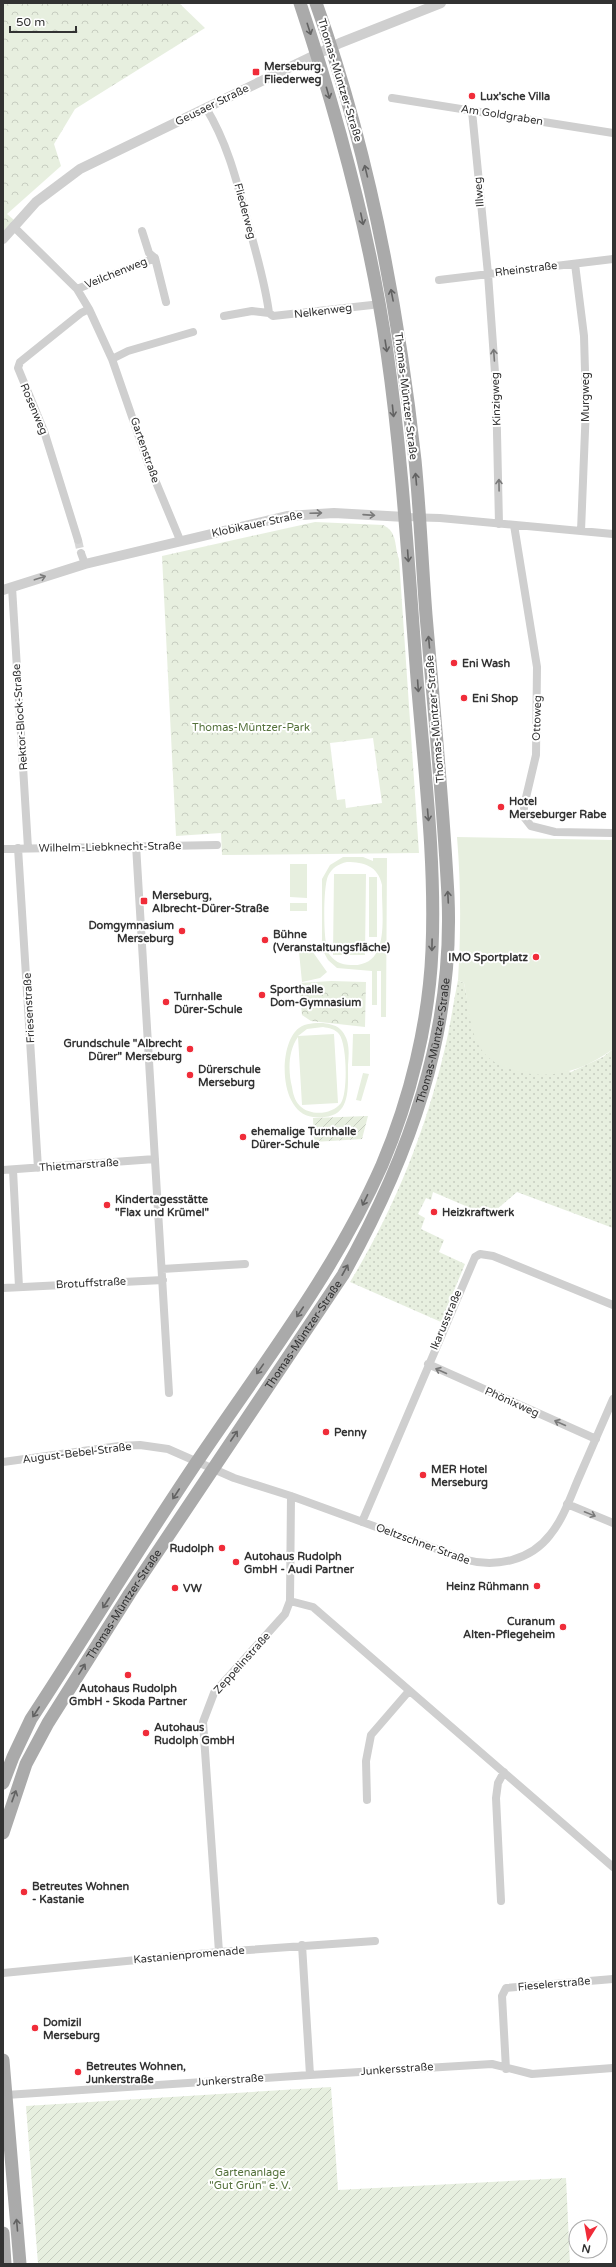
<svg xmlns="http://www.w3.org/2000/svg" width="616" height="2267" font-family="'Varela Round',sans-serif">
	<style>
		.grass { fill: url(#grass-dots) }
		.park { fill: url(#park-crowns); fill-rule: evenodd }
		.garden { fill: url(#garden-furrows) }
		.pitch { fill: #e7efdf; fill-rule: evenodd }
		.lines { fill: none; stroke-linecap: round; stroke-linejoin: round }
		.minor-tunnel { stroke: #d6d6d6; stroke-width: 8; stroke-dasharray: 8 4; stroke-linecap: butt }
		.minor { stroke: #cfcfcf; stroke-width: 8 }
		.tertiary { stroke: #cfcfcf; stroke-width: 10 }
		.primary { stroke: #aaa; stroke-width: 13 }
		.oneway { stroke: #626262 }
		.oneway2 { stroke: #797979 }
		.poi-dot { fill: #f02c39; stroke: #fff; stroke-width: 1.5 }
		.labels { text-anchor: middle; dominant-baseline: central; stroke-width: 4; stroke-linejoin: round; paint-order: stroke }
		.poi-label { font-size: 11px; font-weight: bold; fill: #323232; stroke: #fff; text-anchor: start }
		.street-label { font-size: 11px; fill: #323232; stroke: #fff }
		.park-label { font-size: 11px; fill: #54713b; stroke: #fff }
	</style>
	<defs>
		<pattern id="grass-dots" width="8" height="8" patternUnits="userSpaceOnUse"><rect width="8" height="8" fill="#e7efdf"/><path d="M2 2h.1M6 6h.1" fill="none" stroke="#c7cdc0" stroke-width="1.8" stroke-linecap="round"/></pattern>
		<pattern id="park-crowns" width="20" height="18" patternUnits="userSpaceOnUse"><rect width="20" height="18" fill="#e7efdf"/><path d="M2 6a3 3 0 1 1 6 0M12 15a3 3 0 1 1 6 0" fill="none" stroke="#c7cdc0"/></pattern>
		<pattern id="garden-furrows" width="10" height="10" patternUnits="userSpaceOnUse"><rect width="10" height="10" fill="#e7efdf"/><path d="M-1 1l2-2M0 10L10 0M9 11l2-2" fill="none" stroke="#c7cdc0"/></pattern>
	</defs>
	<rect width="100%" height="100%" fill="#fff"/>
	<path class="grass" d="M458,980L464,983L473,1030L571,1072L603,1057L613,1049V1228L517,1192L489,1216L433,1192L431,1200L426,1198L418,1214L425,1218L421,1229L444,1240L439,1252L465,1264L441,1322L350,1282C393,1212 425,1133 444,1052C450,1028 453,1004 458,980Z"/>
	<path class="park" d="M3,3H179L205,28L75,109L54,144L61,166L7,214L14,220L3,232Z
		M315,522L383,525C398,532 394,546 399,559L419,853L222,855L221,833L176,836L162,556ZM373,738L382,803L346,808L345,799L337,800L330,743Z
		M331,981L366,982L365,1027L311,1021L302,1015L299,983Z"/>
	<path class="garden" d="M368,1116L362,1139L314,1142L313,1118Z
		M331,2087L338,2190L566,2178L570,2264H38L26,2106Z"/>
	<path class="pitch" d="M457,837L613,840V1049C582,1072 546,1082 510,1069C497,1065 486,1058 479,1046C469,1028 468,1003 464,983L458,980C461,932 461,885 457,837Z
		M343,857H363L373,861V858H387L386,1017H381V971H377V1005H372V971L337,968L328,960L322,949V879L330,865ZM347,862C364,862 378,866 382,885C381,914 392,967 351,965C341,965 333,961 328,952C323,941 323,887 328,876C332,868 338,864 347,862Z
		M290,864H307V898L290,897Z
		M334,874H366L365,955H333Z
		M369,877H377V937H369Z
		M290,903H307V911H290Z
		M310,948L327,972L320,978L302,982L299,952Z
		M323,1023C330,1024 337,1025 342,1031C350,1041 349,1053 348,1065C348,1093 351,1121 313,1117C278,1113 278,1043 299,1028C306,1023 314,1023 323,1023ZM323,1027C329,1028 335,1029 339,1034C347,1044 348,1092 341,1103C332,1115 310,1116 300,1106C295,1101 293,1094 292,1087C288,1071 288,1051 298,1037L302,1105L338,1103L334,1034L298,1036L307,1029Z
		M353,1034H370V1066H352Z
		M363,1073L369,1074L361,1101L356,1100Z"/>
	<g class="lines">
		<path class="minor-tunnel" d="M78,540L81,553"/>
		<path class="minor" d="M392,98L613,133
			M206,108C228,144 237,182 248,223C256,253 265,282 269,313L273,316L372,305
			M472,111L488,274L496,387L499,524
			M13,226L77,289L89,309L112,359L148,463L180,540
			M142,231L149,253L155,258L166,302
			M575,264L584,336L586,406L581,531
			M439,280L613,259
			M77,289L155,258
			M224,316L252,311L269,313
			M112,359L128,351L193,332
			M405,517L440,518L613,534
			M514,525L537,667L536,755L524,806V817L531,826L555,832L613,833
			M78,540L44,431L18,368L20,362L81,313L89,309
			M81,553L85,564
			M12,587L28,848
			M136,845L169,1393
			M18,848L38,1168
			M3,849L217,845
			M3,1170L155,1159
			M13,1170L19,1287
			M162,1269L245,1264
			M3,1288L163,1280
			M428,1364L596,1439
			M3,1462L119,1446L140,1445L168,1449L234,1478L291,1496L467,1560C496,1568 531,1560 550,1535C564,1518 571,1495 580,1475C591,1450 602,1424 613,1399
			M567,1504L613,1523
			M362,1522L475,1257L480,1254L493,1256L613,1305
			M290,1601L313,1607L613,1867
			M367,1800L366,1761L371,1735L409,1691
			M501,1901L496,1798L498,1783L504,1772
			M302,1945L310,2075L492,2064L532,2074L613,2068
			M219,1952L203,1722L214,1693L285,1614L290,1601L291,1496
			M3,1973L219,1952L375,1941
			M506,2069L502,1996L506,1988L613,1979
			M6,2095L310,2075"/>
		<path class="tertiary" d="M3,239L36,202L80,169L340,43L441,3
			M3,590L85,564L287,516L334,513L405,517"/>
		<g class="primary">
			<path d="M3,1783L13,1757L31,1719C90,1629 146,1536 207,1447C269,1356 337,1267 382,1165C410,1099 429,1023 432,950C436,855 423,760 416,665C408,561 402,456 387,352C370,233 338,117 300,3"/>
			<path id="s1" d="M3,1833L26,1764L48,1723L130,1593L343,1275C409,1157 454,1034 448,896C443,802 434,709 426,615C422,563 420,512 415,460C398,305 369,151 316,3"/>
			<path d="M3,2060L20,2264"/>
			<path d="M3,2233L5,2264"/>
		</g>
	</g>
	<defs><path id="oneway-shaft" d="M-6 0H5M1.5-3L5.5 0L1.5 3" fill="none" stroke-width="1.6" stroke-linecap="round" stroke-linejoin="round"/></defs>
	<g class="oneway">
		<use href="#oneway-shaft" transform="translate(309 29) rotate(72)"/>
		<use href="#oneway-shaft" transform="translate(328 93) rotate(74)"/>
		<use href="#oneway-shaft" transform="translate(366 171) rotate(-104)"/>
		<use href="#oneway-shaft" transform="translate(362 219) rotate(78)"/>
		<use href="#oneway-shaft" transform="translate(392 295) rotate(-101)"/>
		<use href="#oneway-shaft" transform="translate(386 346) rotate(81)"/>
		<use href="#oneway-shaft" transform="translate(393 411) rotate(84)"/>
		<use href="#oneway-shaft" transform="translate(416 479) rotate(-95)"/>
		<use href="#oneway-shaft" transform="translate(408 556) rotate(86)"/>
		<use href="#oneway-shaft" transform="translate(429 642) rotate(-95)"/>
		<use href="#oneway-shaft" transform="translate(418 686) rotate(86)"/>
		<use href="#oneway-shaft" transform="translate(428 815) rotate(85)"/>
		<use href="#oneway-shaft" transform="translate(448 897) rotate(-93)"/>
		<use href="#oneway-shaft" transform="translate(432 945) rotate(91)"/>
		<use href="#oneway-shaft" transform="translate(365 1200) rotate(116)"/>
		<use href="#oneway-shaft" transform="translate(345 1270) rotate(-61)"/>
		<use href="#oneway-shaft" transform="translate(300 1312) rotate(124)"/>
		<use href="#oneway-shaft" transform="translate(260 1369) rotate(125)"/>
		<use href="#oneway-shaft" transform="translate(234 1436) rotate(-56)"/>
		<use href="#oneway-shaft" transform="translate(176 1494) rotate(123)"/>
		<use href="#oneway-shaft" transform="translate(106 1603) rotate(123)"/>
		<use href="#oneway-shaft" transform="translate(82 1669) rotate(-58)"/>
		<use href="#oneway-shaft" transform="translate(36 1712) rotate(123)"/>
		<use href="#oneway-shaft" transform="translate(14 1796) rotate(-70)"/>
		<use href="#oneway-shaft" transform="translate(17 2225) rotate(-95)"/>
	</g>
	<g class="oneway2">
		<use href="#oneway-shaft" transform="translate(494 355) rotate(-94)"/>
		<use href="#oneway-shaft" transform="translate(499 485) rotate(-91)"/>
		<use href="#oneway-shaft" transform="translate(316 513) rotate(-2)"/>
		<use href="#oneway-shaft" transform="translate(369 515) rotate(4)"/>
		<use href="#oneway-shaft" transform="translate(40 578) rotate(-18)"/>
		<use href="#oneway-shaft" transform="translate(441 1371) rotate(-156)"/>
		<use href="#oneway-shaft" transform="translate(560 1423) rotate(-156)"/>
		<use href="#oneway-shaft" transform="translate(590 1514) rotate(22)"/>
	</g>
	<g class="poi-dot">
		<rect x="252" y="68" width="8" height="8" rx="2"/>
		<circle cx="472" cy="96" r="4"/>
		<circle cx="454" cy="663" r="4"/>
		<circle cx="464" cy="698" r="4"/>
		<circle cx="501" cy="807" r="4"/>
		<rect x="140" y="897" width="8" height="8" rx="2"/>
		<circle cx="182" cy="931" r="4"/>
		<circle cx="265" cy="940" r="4"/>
		<circle cx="536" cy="957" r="4"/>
		<circle cx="262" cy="995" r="4"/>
		<circle cx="166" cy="1002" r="4"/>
		<circle cx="190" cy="1049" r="4"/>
		<circle cx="190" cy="1075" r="4"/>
		<circle cx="243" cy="1137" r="4"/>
		<circle cx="107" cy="1205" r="4"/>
		<circle cx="434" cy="1212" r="4"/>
		<circle cx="326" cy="1432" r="4"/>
		<circle cx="423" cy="1475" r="4"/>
		<circle cx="222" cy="1548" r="4"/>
		<circle cx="236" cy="1562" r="4"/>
		<circle cx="537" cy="1586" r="4"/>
		<circle cx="175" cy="1588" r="4"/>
		<circle cx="563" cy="1627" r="4"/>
		<circle cx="128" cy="1675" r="4"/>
		<circle cx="146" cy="1733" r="4"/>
		<circle cx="24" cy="1892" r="4"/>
		<circle cx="35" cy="2028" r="4"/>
		<circle cx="78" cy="2072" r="4"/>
	</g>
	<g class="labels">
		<g class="poi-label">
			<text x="264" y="66">Merseburg,<tspan x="264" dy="13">Fliederweg</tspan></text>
			<text x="480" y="96">Lux'sche Villa</text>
			<text x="462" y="663">Eni Wash</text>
			<text x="472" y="698">Eni Shop</text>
			<text x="509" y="801">Hotel<tspan x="509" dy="13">Merseburger Rabe</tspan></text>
			<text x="152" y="895">Merseburg,<tspan x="152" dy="13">Albrecht-Dürer-Straße</tspan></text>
			<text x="174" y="925" text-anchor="end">Domgymnasium<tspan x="174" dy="13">Merseburg</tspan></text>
			<text x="273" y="934">Bühne<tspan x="273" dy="13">(Veranstaltungsfläche)</tspan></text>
			<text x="528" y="957" text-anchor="end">IMO Sportplatz</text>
			<text x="270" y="989">Sporthalle<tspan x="270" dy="13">Dom-Gymnasium</tspan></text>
			<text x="174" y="996">Turnhalle<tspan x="174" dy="13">Dürer-Schule</tspan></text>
			<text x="182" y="1043" text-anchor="end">Grundschule "Albrecht<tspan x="182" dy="13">Dürer" Merseburg</tspan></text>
			<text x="198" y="1069">Dürerschule<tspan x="198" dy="13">Merseburg</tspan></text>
			<text x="251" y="1131">ehemalige Turnhalle<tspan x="251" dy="13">Dürer-Schule</tspan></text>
			<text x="115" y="1199">Kindertagesstätte<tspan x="115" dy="13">"Flax und Krümel"</tspan></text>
			<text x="442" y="1212">Heizkraftwerk</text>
			<text x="334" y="1432">Penny</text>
			<text x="431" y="1469">MER Hotel<tspan x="431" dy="13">Merseburg</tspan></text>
			<text x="214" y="1548" text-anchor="end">Rudolph</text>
			<text x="244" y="1556">Autohaus Rudolph<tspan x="244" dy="13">GmbH - Audi Partner</tspan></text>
			<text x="529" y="1586" text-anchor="end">Heinz Rühmann</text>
			<text x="183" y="1588">VW</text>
			<text x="555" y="1621" text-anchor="end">Curanum<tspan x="555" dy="13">Alten-Pflegeheim</tspan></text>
			<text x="128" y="1688" text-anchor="middle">Autohaus Rudolph<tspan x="128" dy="13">GmbH - Skoda Partner</tspan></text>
			<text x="154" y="1727">Autohaus<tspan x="154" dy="13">Rudolph GmbH</tspan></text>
			<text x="32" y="1886">Betreutes Wohnen<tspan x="32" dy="13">- Kastanie</tspan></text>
			<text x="43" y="2022">Domizil<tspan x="43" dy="13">Merseburg</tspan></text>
			<text x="86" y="2066">Betreutes Wohnen,<tspan x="86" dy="13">Junkerstraße</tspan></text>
		</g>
		<g class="street-label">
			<text transform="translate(340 80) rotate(73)">Thomas-Müntzer-Straße</text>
			<text transform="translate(212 105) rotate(-26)">Geusaer Straße</text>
			<text transform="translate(502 115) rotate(9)">Am Goldgraben</text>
			<text transform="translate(479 192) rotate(-95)">Illweg</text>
			<text transform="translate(245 211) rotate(75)">Fliederweg</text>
			<text transform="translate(526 269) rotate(-7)">Rheinstraße</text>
			<text transform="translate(116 273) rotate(-22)">Veilchenweg</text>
			<text transform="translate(323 311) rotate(-7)">Nelkenweg</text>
			<text transform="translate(406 396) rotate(83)">Thomas-Müntzer-Straße</text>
			<text transform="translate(585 397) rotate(-90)">Murgweg</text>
			<text transform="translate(496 399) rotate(-92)">Kinzigweg</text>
			<text transform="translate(34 409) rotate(67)">Rosenweg</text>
			<text transform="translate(145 450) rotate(71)">Gartenstraße</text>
			<text transform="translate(257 524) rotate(-12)">Klobikauer Straße</text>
			<text transform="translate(20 717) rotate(-94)">Rektor-Block-Straße</text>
			<text transform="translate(537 718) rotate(-88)">Ottoweg</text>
			<text transform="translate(435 719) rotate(-95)">Thomas-Müntzer-Straße</text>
			<text transform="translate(110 847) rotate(-1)">Wilhelm-Liebknecht-Straße</text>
			<text transform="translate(29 1008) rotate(-93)">Friesenstraße</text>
			<text stroke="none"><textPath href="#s1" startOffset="908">Thomas-Müntzer-Straße</textPath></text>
			<text transform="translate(79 1165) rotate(-4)">Thietmarstraße</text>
			<text transform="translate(91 1283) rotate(-3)">Brotuffstraße</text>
			<text transform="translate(446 1320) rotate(-67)">Ikarusstraße</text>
			<text stroke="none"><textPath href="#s1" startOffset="584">Thomas-Müntzer-Straße</textPath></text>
			<text transform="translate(512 1402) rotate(24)">Phönixweg</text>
			<text transform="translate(77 1453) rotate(-7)">August-Bebel-Straße</text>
			<text transform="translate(423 1544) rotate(20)">Oeltzschner Straße</text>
			<text stroke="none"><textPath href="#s1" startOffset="260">Thomas-Müntzer-Straße</textPath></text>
			<text transform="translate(242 1663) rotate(-48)">Zeppelinstraße</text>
			<text transform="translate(189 1955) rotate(-5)">Kastanienpromenade</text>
			<text transform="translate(554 1984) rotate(-5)">Fieselerstraße</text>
			<text transform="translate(397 2069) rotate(-4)">Junkersstraße</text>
			<text transform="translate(230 2080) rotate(-4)">Junkerstraße</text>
		</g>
		<g class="park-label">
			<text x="251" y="727">Thomas-Müntzer-Park</text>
			<text x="250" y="2172">Gartenanlage<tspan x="250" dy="13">"Gut Grün" e. V.</tspan></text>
		</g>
	</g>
	<rect width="616" height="2267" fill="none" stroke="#323232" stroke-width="8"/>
	<g transform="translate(588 2239) rotate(191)"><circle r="19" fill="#ffffff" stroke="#adadad"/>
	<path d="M0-3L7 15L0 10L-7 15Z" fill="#f02c39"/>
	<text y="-6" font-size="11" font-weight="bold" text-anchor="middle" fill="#323232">N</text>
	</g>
	<path d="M10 26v6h66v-6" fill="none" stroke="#323232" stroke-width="2"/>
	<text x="16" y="26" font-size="12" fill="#323232" stroke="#ffffff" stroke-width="3" paint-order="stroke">50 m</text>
</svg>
